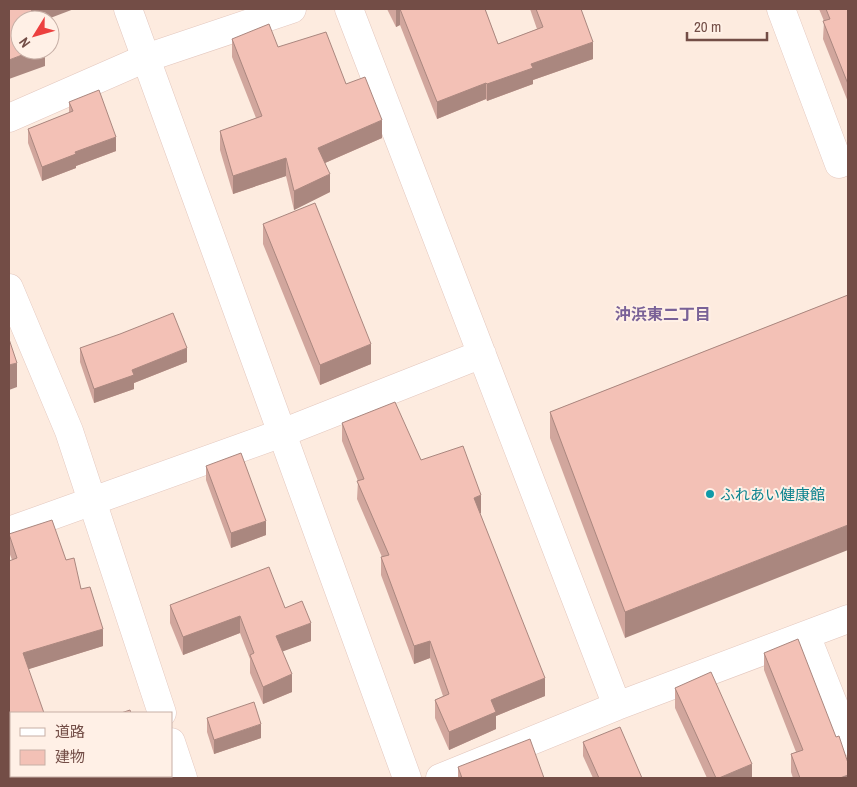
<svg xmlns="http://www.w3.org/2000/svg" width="857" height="787" font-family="'Archivo Narrow','Noto Sans JP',sans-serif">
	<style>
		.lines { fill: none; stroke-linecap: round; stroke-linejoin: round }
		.minor-casing { stroke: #e3c7be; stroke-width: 29 }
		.tertiary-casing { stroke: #e3c7be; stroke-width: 29 }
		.minor { stroke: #fff; stroke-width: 28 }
		.tertiary { stroke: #fff; stroke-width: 28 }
		.wall { fill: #d1a69d }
		.shaded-wall { fill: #aa877f }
		.building { fill: #f3c1b6; stroke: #aa877f }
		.culture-dot { fill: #0f9aa8; stroke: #fff0e6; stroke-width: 2 }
		.labels { text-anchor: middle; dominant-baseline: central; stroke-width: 4; stroke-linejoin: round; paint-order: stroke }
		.culture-label { font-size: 15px; fill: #0d838f; stroke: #fff0e6; text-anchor: start }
		.neighbourhood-label { font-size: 16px; font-weight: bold; fill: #796197; stroke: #fff0e6 }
	</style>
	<rect width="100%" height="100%" fill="#fdebdf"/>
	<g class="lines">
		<defs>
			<path id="minor" d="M349,9L617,706
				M781,9L839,164L848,160
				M9,118L146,58L292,9
				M9,288L69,431L162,713
				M9,531L282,433L482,354
				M806,635L848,741
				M171,742L183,778
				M440,778L617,706L848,619"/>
			<path id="tertiary" d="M128,9L407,778"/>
		</defs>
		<use href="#minor" class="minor-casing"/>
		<use href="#tertiary" class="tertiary-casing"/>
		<use href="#minor" class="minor"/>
		<use href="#tertiary" class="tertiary"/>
	</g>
	<path class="wall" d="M387,9H485L498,44L537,29L530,9H581L593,59L533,80V84L487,101L486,99L437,119L400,25L396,27Z
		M819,9H848V102L823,39L824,21Z
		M232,39L278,47L346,84L382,138L325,163L330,192L294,210L286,176L233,194L220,150V131L256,118L232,57Z
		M69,102L116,151L76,166V168L42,181L28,143V129L69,113Z
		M263,224L371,364L320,385L263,244Z
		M848,295L625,638L550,438V412Z
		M80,348L187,362L134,383V389L94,403L80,362Z
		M342,423L421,460L481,513H480L545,696L496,716V729L449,750L435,718V700L443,696L430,658L414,664L381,575V557H382L357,499L358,481L342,441Z
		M206,466L266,535L231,548L206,480Z
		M9,534L66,560L81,589L103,646L28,669L11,713V744L9,737V561L12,560L9,552Z
		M170,605L285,608L311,641L282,651L292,692L263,704L250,673V659L240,633L183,655L170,623Z
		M764,653L848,778H793L791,772V754L796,752L764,670Z
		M675,688L752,778H707L675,708Z
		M207,718L261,738L214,754L207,732Z
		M583,742L642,778H593L583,756Z
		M458,767L544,778H458Z
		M23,776H109L102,778H24Z"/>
	<path class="shaded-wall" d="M30,9H74L45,20H30Z
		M398,9H400V25L396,27V10Z
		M593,42V59L533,80V84L487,101V84L531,64Z
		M35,50H45V66L9,79V60Z
		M486,83V99L437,119V102Z
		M382,120V138L318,166V148Z
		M116,137V151L76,166V168L42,181V167L75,152Z
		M286,158V176L233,194V176Z
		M330,174V192L294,210V191Z
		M371,344V364L320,385V365Z
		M187,348V362L134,383V389L94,403V389L132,370Z
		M17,363V387L9,390V365Z
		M481,495V513L474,515V498Z
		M266,521V535L231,548V533Z
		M848,525V550L625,638V612Z
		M240,616V633L183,655V637Z
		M311,623V641L276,654V636Z
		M103,629V646L23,671V653Z
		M430,641V658L414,664V646Z
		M292,674V692L263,704V687Z
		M545,678V696L496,716V729L449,750V732L491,700Z
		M261,724V738L214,754V740Z
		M752,764V778H719Z
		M848,775V778H840Z
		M66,776H109L102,778H66Z"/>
	<path class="building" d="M9,9H31L35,20H20V50H35L9,60Z
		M400,9H485L498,44L543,27L536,9H581L593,42L531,64L533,68L487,84L486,83L437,102Z
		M826,9H848V84L823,21L830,19Z
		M269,24L278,47L326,32L346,84L365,77L382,120L318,148L330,174L294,191L286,158L233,176L220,131L262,116L232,39Z
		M99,90L116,137L75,152L76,154L42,167L28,129L73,111L69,102Z
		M315,203L371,344L320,365L263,224Z
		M848,295V525L625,612L550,412Z
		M173,313L187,348L132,370L134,375L94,389L80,348L120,334Z
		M9,339L17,363L9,365Z
		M395,402L421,460L463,446L481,495L474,498L545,678L491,700L496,712L449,732L435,700L449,694L430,641L414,646L381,557L389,555L357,481L364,479L342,423Z
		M241,453L266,521L231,533L206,466Z
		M52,520L66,560L74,558L81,589L90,587L103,629L23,653L44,713H11V726L9,719V561L17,558L9,534Z
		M269,567L285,608L302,601L311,623L276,636L292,674L263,687L250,655L254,653L240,616L183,637L170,605Z
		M798,639L836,737L839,736L848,763V775L840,778H800L791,754L803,750L764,653Z
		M711,672L752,764L719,778H716L675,688Z
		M254,702L261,724L214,740L207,718Z
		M130,710L131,713H121Z
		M620,727L642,778H599L583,742Z
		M530,739L544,778H462L458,767Z
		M29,776H66L67,778H30Z"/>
	<circle class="culture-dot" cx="710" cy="494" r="5"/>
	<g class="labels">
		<g class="culture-label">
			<text x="720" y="494">ふれあい健康館</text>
		</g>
		<g class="neighbourhood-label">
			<text x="663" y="314">沖浜東二丁目</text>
		</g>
	</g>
	<rect width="857" height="787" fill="none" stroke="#734d46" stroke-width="20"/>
	<rect x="10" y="712" width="162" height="65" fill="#fff0e6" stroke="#c7afa6"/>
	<rect x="20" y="728" width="25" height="8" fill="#ffffff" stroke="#c7afa6"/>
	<text x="55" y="737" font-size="15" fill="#734d46">道路</text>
	<rect x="20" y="750" width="25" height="15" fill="#f3c1b6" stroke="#c7afa6"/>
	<text x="55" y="762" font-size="15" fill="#734d46">建物</text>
	<g transform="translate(35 35) rotate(233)"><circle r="24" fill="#fff0e6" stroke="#c7afa6"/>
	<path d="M0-4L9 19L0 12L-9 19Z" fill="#ec403f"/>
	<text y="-8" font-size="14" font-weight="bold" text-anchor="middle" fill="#734d46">N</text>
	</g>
	<path d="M687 32v8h80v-8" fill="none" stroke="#734d46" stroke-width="2.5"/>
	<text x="694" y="32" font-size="15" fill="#734d46" stroke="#fff0e6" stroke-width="4" paint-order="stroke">20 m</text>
</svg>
